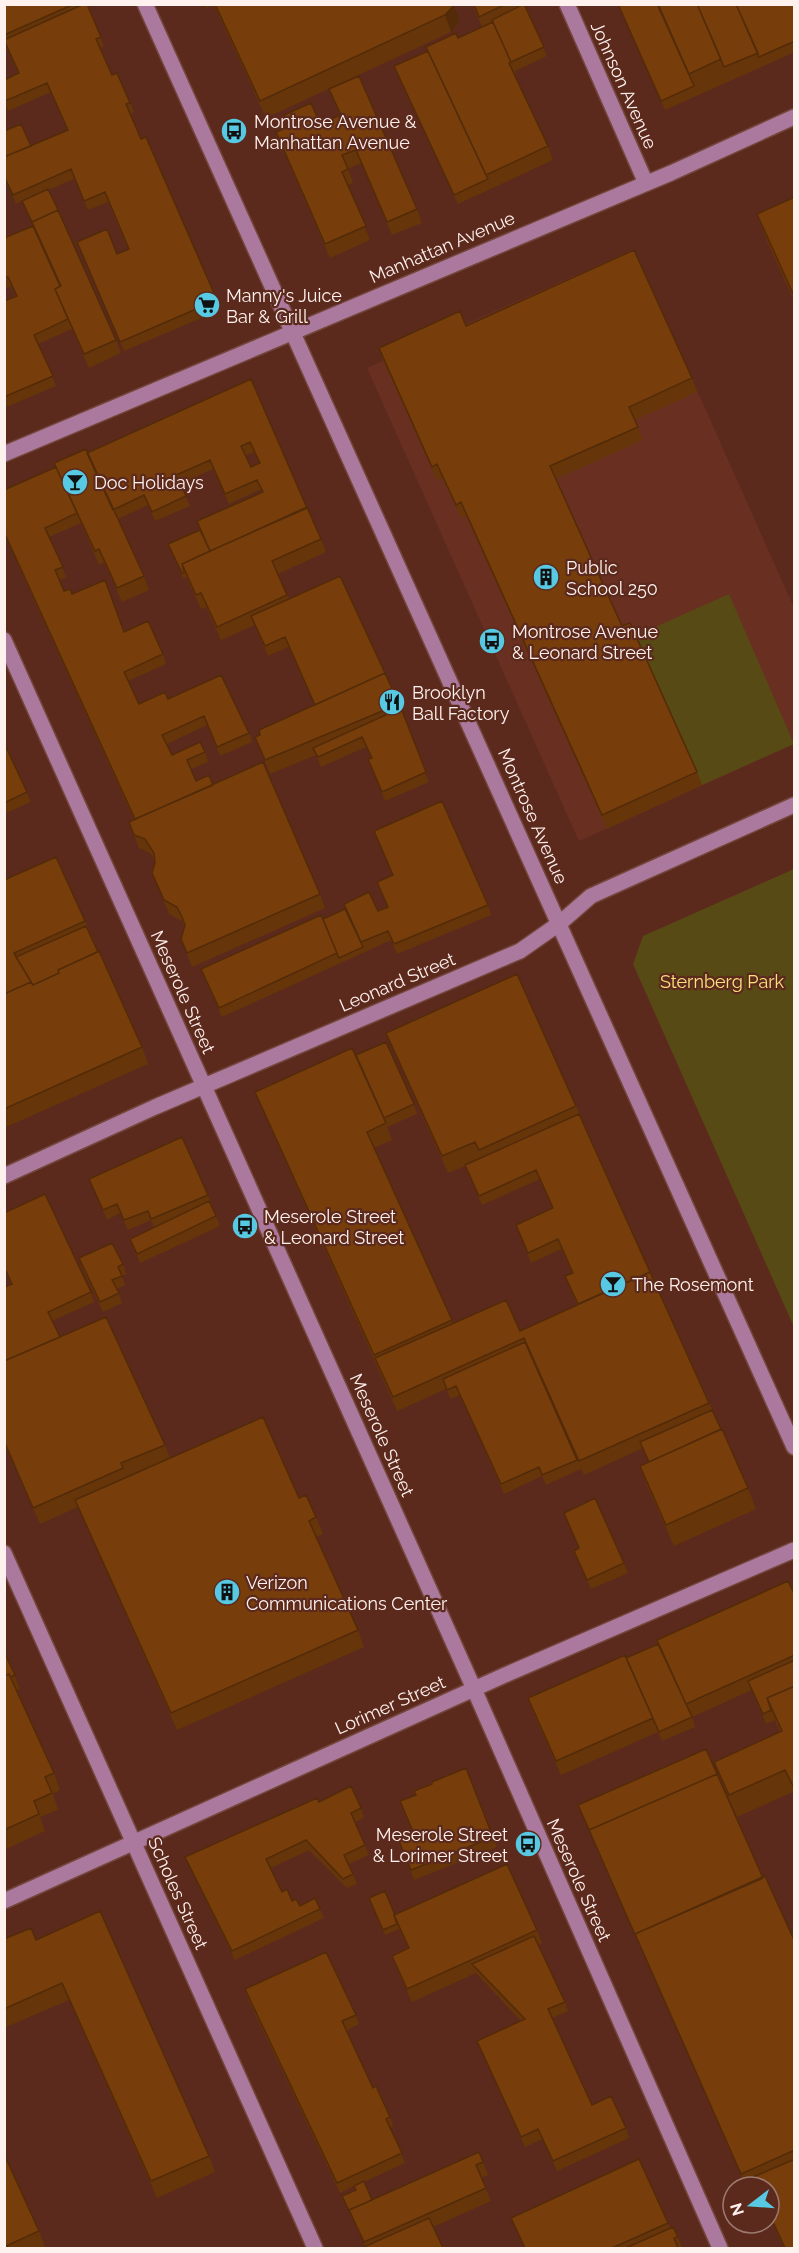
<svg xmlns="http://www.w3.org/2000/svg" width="799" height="2253" font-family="Raleway,sans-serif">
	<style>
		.built { fill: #693021 }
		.green { fill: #574a14 }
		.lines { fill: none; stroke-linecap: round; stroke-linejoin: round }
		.minor-casing { stroke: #73463a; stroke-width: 18 }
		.minor { stroke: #ab789e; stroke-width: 15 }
		.wall { fill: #66350a; fill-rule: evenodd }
		.shaded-wall { fill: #532b08 }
		.building { fill: #773e0c; stroke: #532b08; stroke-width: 1.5; fill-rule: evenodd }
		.labels { text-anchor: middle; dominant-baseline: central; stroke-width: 4.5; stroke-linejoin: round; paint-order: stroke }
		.street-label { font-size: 18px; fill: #fff1ee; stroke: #5c2a1d }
		.poi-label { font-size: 18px; fill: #fff1ee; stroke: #5c2a1d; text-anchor: start }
		.park-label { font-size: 18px; fill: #fae17e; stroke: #5c2a1d }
	</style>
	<rect width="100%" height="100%" fill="#5c2a1d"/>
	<path class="built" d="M634,249L794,608V744L579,841L367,368Z"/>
	<path class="green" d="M729,594L794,744L702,785L635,636Z
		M794,869V1327L633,964L643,936Z"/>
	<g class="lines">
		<defs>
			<path id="minor" d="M145,4L794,1447
				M567,4L645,181
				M4,454L671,173L794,117
				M4,640L474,1689L720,2248
				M4,1176L155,1107L520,951L560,923L591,896L794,805
				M4,1553L315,2248
				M4,1901L505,1675L794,1550"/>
		</defs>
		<use href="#minor" class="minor-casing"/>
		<use href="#minor" class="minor"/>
	</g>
	<path class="wall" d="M4,4H87L104,46L100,48L112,75L130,103L134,112L130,114L141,139L217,300L220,310L124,351L77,242L117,254L128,249L108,202L88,210L74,179L48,190L116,340L121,353L89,368L72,329L38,344L56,386L4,408V301L16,296L12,286L4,289V238L33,226L22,201L16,204L4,177V131L31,146L67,130L51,92L8,111L4,103V80L18,74L8,50L4,51Z
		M205,4H454L460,21L451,32L266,118L214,5L206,8Z
		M472,4H524L547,56L515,71L516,75L515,76L548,146L553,160L458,204L398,76L394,66L482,27Z
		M618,4H795V52L665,110Z
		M329,89L417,209L422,223L392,235L361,163L348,169L353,183L347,185L370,240L330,258L281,145L276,132L320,123L340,115Z
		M795,197V303L767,241L757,214Z
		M466,326L692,378L697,392L635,420L643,440L556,479L622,626L697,772L702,785L607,829L466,516L461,518L442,478L437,480L383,361L379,348Z
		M251,379L307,508L321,539L326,552L278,574L289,599L399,704L429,782L385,801L368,759L371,758L366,747L321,767L316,755L270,774L255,737L315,705L288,647L268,656L255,625L221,640L206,607L201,609L186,577L183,578L170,549L200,530L197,521L262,492L261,489L229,504L213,469L180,484L190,506L155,521L148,505L118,519L144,576L149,590L122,602L104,562L99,565L81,523L49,537L66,577L59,580L64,591L72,594L124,632L163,654L166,664L128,681L139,704L168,699L249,733L252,742L220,756L207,725L167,744L172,755L205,752L208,762L191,769L196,781L213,785L320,894L325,908L192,967L181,939L184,926L182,921L169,914L152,873L155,861L150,853L139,848L129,822L134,820L4,534V490ZM254,452L259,463L251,467L245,456Z
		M4,743L31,802L4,814Z
		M374,831L488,905L491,915L397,954L391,940L222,1017L201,969L323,919L378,911L388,907L377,882L393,876Z
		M56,857L142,1047L148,1064L4,1128V880Z
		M386,1033L576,1106L650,1272L748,1488L756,1509L674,1546L648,1488L640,1466L648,1462L643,1448L584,1475L580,1466L581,1469L546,1485L542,1476L504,1494L460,1395L451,1399L446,1389L397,1411L262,1109L255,1092L356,1055L414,1104L417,1114L387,1127L392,1140L374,1148L453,1324L520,1331L577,1305L565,1276L572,1273L561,1249L531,1263L516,1225L553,1209L540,1179L482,1205L465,1166L448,1173L393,1050Z
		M89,1179L208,1195L220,1226L140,1263L130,1239L154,1227L151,1220L128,1230L120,1213L107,1220Z
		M4,1213L91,1292L94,1302L52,1321L60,1337L165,1445L170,1458L299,1498L316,1517L323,1534L316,1537L358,1630L364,1647L177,1730L78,1507L40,1524L4,1444V1287L11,1284L4,1269Z
		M79,1258L123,1264L126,1274L122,1276L125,1285L117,1289L122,1303L103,1312L82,1268Z
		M564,1513L624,1563L628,1573L591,1589L574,1551L579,1549Z
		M795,1595V1795L793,1792L737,1817L722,1783L714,1762L780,1732L775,1720L766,1724L752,1690L692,1717L695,1727L662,1741L658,1732L561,1775L533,1712L528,1698L626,1658Z
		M4,1652L20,1689L16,1690L54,1773L60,1790L53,1794L58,1810L40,1817L45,1831L4,1850Z
		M466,1768L497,1847L414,1880L399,1841L413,1835L400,1801L416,1795L432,1784Z
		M319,1802L361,1808L364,1818L355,1822L369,1855L349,1864L357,1884L347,1888L309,1850L271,1868L282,1892L292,1901L300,1906L320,1909L324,1918L235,1960L189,1866L185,1857Z
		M578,1805L763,1878L795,1942V2248H784L769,2215V2187H746Z
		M371,1903L395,1915L537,1930L542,1943L538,1945L565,2002L568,2011L552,2018L592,2105L626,2128L629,2138L557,2171L542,2139L525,2147L481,2051L477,2041L521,2021L476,1973L412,2002L397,1969L392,1956L408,1948L399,1929L385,1935Z
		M4,1939L36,1940L209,2156L215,2172L157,2198L69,2000L4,2028Z
		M245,1989L356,2015L359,2024L346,2031L373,2088L390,2117L393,2126L390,2128L405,2163L364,2182L372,2200L483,2162L488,2175L481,2178L491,2201L433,2227L443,2248H366L344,2201L356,2190L354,2186L340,2193L248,1999Z
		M4,2154L39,2231L45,2248H4Z
		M511,2218L668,2223L670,2228L678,2237L682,2248H524Z"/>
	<path class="shaded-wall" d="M454,5L460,21L451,32L445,15Z"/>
	<path class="building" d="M4,4H74L4,35Z
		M84,4H87L101,37L96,39L112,75L117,73L130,103L126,104L141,139L146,137L217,300L120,342L77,242L107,229L117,254L129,249L105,192L84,201L71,169L13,195L4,176V157L68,130L47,83L5,101L4,80L19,73L4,40Z
		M215,4H454V5L445,15L260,101Z
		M474,4H506L479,17Z
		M524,4L544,47L511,62L492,20Z
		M618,4H657L694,86L661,101Z
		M658,4H697L721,59L689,74Z
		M697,4H736L758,53L724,67Z
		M736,4H795V41L759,57Z
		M493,22L511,62L509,63L548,146L486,175L426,47L456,33L458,38Z
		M428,51L488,179L454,195L394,66Z
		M359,76L417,209L387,222L356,150L342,155L348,169L342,172L366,226L325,244L276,132L288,127L284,115L311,103L320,123L341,115L329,89Z
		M21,124L31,146L4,157V131Z
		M48,189L60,214L58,210L32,222L22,201Z
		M795,197V298L757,214Z
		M58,210L116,340L84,354L55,289L61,286L32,222Z
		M33,226L60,286L55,289L68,319L34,335L53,376L4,397V301L17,296L8,277L4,278V238Z
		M634,250L692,378L629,407L638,427L550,466L622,626L630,623L697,772L602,815L461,502L456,505L437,464L432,467L379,348L460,311L466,326Z
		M251,379L307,508L210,551L197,521L263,492L257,480L225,494L210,460L176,475L186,496L152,512L144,495L113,510L87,453ZM250,442L260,463L251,467L241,446Z
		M86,449L144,576L117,588L99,549L95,551L54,463Z
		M56,467L77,513L45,528L63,567L55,570L64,591L70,589L72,594L105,580L124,632L148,621L163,654L124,672L139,704L165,692L168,699L221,675L249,733L217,747L204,716L162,735L172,755L200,742L205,752L187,760L196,781L209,775L213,785L135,819L4,532V490Z
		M307,507L321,539L272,561L287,595L217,627L201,593L196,595L182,564Z
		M200,530L210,551L182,564L184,572L182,573L168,544Z
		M340,576L385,673L315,705L285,637L265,646L251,616Z
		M385,673L399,704L265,760L255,737L260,735L259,730Z
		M401,708L426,772L382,792L368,759L372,758L362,737L318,757L313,748Z
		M4,743L27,792L4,803Z
		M263,762L320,894L187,953L181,939L185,925L182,917L177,907L164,900L152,873L155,863L154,853L145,839L134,835L129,822Z
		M442,801L488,905L394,944L388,931L361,942L344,904L369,892L378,911L388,907L377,882L393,875L374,831Z
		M56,857L85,921L14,953L31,982L4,994V880Z
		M345,909L363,947L339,958L323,919Z
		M321,915L337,953L219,1008L201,969Z
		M86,926L98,952L58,970L59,973L33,985L16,957Z
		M99,951L142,1047L4,1109V994L31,982L33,985L59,973L58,970Z
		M517,974L576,1106L479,1150L475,1142L442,1156L386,1033Z
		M386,1042L414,1104L384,1118L356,1055Z
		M352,1048L386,1123L367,1132L452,1320L374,1355L255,1092Z
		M579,1114L650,1272L578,1304L565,1276L573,1273L558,1239L528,1253L516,1225L553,1208L536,1170L479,1196L465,1165Z
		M182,1137L208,1195L151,1219L148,1211L124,1220L117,1204L103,1210L89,1179Z
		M45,1194L91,1292L48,1312L60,1337L4,1361V1287L12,1284L4,1267V1213Z
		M209,1201L216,1216L137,1254L130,1239Z
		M112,1243L123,1264L118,1267L122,1276L112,1280L119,1293L100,1302L79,1258Z
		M650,1272L709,1403L579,1461L524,1338L393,1397L375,1358L506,1300L520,1331Z
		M106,1317L165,1445L121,1463L123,1468L33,1508L4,1441V1361Z
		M525,1342L577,1460L542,1475L539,1467L501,1484L456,1386L447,1390L443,1379Z
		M712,1410L721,1429L649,1462L640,1442Z
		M263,1417L299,1498L306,1495L316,1517L309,1521L358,1630L171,1713L75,1500Z
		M722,1429L748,1488L666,1525L640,1466Z
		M595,1498L624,1563L587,1580L574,1551L579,1548L564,1513Z
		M788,1581L795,1595V1655L686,1704L657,1640Z
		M658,1644L692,1717L659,1732L626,1658Z
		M4,1652L15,1675L10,1677L9,1674L4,1676Z
		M625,1655L653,1718L556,1761L528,1698Z
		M795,1660V1686L767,1698L771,1710L763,1714L748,1681Z
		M9,1674L54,1773L45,1777L52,1793L34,1801L39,1814L4,1830V1676Z
		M795,1686V1790L785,1770L729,1795L714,1762L782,1731L767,1698Z
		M706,1749L717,1774L589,1830L591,1834L578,1805Z
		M466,1768L493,1837L411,1870L399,1841L414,1834L400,1801L416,1795L414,1791L432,1784V1782Z
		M717,1774L763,1878L635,1934L636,1937L589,1830Z
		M351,1786L361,1808L351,1813L365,1845L344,1855L353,1874L343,1879L306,1840L266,1859L282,1892L287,1889L292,1901L296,1899L300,1906L315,1898L320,1909L232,1951L185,1857L317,1798L319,1802Z
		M507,1864L537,1930L407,1989L392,1956L409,1948L394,1915Z
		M765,1876L795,1942V2150L741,2174L635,1934Z
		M385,1891L395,1915H394L397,1924L383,1930L369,1898Z
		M100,1911L209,2156L151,2181L62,1983L4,2009V1939L31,1928L36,1940Z
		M534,1936L565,2002L548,2009L592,2105L611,2096L626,2128L553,2161L538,2129L521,2137L477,2041L525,2019L472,1964Z
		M326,1952L356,2015L342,2021L373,2088L376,2086L390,2117L386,2119L402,2153L337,2183L245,1989Z
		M479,2152L483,2162L476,2165L486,2188L364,2242L349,2210Z
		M4,2154L39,2231L4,2247Z
		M639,2159L668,2223L612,2248H525L511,2218Z
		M795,2159V2248H785L769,2213V2187H746L744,2181Z
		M364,2181L372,2200L349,2210L353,2219L342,2196L356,2190L354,2186Z
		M429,2218L443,2248H367L366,2246Z
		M673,2227L678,2237L674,2238L678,2248H626Z"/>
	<defs>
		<symbol id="bus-disc" viewBox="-11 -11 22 22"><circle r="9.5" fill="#58c9e3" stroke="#5c2a1d"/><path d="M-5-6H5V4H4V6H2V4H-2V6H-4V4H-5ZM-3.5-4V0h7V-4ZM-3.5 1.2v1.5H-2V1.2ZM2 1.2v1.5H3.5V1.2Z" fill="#111"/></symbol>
		<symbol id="supermarket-disc" viewBox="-11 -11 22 22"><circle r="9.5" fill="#58c9e3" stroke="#5c2a1d"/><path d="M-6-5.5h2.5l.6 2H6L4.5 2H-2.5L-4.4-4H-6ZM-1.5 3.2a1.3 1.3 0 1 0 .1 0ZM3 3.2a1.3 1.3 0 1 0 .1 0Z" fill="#111"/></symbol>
		<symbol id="bar-disc" viewBox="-11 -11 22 22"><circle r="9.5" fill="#58c9e3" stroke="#5c2a1d"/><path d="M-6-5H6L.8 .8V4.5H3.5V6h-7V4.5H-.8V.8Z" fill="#111"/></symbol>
		<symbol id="building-disc" viewBox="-11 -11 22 22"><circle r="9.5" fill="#58c9e3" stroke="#5c2a1d"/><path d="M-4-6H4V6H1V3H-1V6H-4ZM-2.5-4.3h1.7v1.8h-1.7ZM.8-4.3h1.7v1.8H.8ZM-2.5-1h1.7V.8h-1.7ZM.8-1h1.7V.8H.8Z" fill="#111"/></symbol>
		<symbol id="restaurant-disc" viewBox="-11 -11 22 22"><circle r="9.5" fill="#58c9e3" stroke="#5c2a1d"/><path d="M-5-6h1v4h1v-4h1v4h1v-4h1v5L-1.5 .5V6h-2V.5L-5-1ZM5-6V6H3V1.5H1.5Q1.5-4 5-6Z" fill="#111"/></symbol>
	</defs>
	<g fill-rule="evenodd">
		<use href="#bus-disc" x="219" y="116" width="30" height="30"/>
		<use href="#supermarket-disc" x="192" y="290" width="30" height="30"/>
		<use href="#bar-disc" x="60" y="467" width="30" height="30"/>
		<use href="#building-disc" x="531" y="562" width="30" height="30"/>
		<use href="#bus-disc" x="477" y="626" width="30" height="30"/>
		<use href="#restaurant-disc" x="377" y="687" width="30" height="30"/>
		<use href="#bus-disc" x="230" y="1211" width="30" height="30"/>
		<use href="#bar-disc" x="598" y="1269" width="30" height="30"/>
		<use href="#building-disc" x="212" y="1577" width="30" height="30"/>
		<use href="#bus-disc" x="513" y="1829" width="30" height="30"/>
	</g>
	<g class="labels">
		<g class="street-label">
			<text transform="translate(624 85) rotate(66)">Johnson Avenue</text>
			<text transform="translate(442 247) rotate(-23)">Manhattan Avenue</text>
			<text transform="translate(533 816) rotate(66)">Montrose Avenue</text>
			<text transform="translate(397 982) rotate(-23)">Leonard Street</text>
			<text transform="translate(183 992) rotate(66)">Meserole Street</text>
			<text transform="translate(382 1435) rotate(66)">Meserole Street</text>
			<text transform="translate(390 1705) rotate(-24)">Lorimer Street</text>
			<text transform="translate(579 1880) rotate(66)">Meserole Street</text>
			<text transform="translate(178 1893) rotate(66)">Scholes Street</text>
		</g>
		<g class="poi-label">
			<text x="254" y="121">Montrose Avenue &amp;<tspan x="254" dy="21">Manhattan Avenue</tspan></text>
			<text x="226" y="295">Manny's Juice<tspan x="226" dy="21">Bar &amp; Grill</tspan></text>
			<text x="94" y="482">Doc Holidays</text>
			<text x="566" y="567">Public<tspan x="566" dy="21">School 250</tspan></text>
			<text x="512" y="631">Montrose Avenue<tspan x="512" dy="21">&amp; Leonard Street</tspan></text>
			<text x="412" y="692">Brooklyn<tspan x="412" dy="21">Ball Factory</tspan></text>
			<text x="264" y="1216">Meserole Street<tspan x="264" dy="21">&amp; Leonard Street</tspan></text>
			<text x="632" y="1284">The Rosemont</text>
			<text x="246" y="1582">Verizon<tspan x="246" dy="21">Communications Center</tspan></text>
			<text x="508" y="1834" text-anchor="end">Meserole Street<tspan x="508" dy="21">&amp; Lorimer Street</tspan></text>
		</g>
		<g class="park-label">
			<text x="722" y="981">Sternberg Park</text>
		</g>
	</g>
	<rect width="799" height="2253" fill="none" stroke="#fff1ee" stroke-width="12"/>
	<g transform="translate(751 2205) rotate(253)"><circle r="28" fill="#5c2a1d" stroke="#9d7a71" stroke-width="1.5"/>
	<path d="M0-4.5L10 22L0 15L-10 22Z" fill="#58c9e3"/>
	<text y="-9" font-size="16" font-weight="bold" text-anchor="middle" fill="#fff1ee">N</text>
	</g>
</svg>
